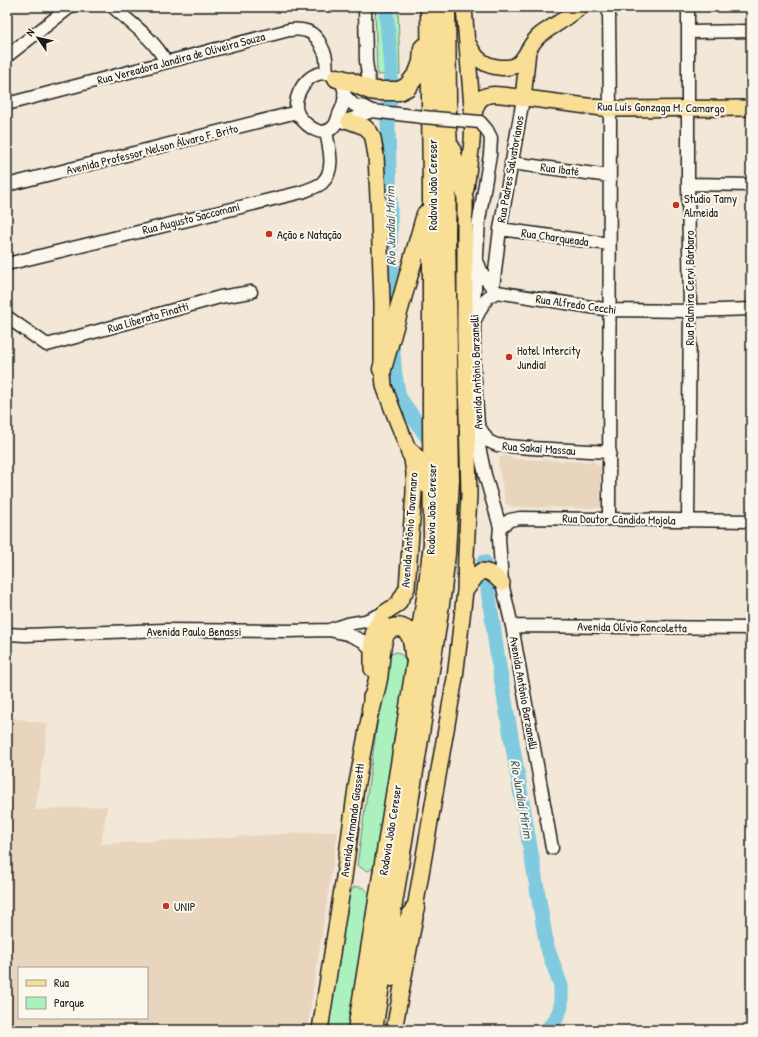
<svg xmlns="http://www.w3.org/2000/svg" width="758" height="1037" font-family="'Patrick Hand',sans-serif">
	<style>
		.built { fill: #e9d4be; fill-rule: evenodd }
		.green { fill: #abf1be; stroke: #64866d }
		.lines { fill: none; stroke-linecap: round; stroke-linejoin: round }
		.river { stroke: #80cae0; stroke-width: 15 }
		.minor-casing { stroke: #1c1c1c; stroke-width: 15 }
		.major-casing { stroke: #1c1c1c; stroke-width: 18 }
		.highway-casing { stroke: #1c1c1c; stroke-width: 21 }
		.minor { stroke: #fbf7ec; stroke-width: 12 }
		.major { stroke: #f9df96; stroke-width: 15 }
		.highway { stroke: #f9df96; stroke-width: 18 }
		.minor-bridge-casing { stroke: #1c1c1c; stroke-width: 15; stroke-linecap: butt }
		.minor-bridge { stroke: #fbf7ec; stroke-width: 12 }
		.poi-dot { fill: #c8321e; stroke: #fbf7ec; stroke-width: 1.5 }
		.labels { text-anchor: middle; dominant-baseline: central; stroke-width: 4; stroke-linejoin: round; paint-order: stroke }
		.street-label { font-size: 12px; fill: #1c1c1c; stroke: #fbf7ec }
		.poi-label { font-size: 12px; fill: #1c1c1c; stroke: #fbf7ec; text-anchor: start }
		.water-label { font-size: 13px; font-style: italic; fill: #3f5961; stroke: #fbf7ec }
	</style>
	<rect width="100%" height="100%" fill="#f3e7d7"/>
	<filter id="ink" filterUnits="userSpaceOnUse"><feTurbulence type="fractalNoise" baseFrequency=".025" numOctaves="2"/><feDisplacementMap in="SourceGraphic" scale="8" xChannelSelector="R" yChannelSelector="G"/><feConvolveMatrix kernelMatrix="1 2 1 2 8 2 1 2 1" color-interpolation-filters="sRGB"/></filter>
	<g filter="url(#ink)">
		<path class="built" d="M504,455L514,459L594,462L601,467L600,498L603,501L599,508L513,507L506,504L498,464L500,458Z
			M7,717L48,724L35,810L107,806L101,844L338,831L307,1030H7ZM19,968H147V1018H19Z"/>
		<path class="green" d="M375,7H398L400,74L377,75Z
			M397,652L404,657L406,664L375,867L368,871L363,869L357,865L386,662L391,654Z
			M354,887C362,886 365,888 370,894L350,1030H327L348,896Z"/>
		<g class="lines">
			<path class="river" d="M386,7L391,70L388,123L392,299V320
				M392,342L395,375L399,397L427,437
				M484,562L498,660L547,947L561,986V1007L555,1021L546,1030"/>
			<defs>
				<path id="minor" d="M113,7C132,24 154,39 166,62
					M365,7L366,61L370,90
					M608,7L609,11L610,109L609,519
					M688,32L751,31
					M7,56L70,7
					M327,73C334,75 340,78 343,86C346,94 344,104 340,112C338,116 337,123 334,126C323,140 307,126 299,116C290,102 303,78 318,74C321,73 324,73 327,73Z
					M344,95L354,105L364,107L372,111
					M7,104L289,30C304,28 314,31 321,45C322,48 324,51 325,54C327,59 326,67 327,73
					M344,122L372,111L423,117
					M511,163L610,176
					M688,184L751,185
					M7,185L297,112
					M479,220L474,305V367L478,425L477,437L485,475L500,527
					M500,229L609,244
					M478,263C482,275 488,284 497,292L610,310L690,311L751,309
					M7,264L302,192C309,189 317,187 322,183C336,170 329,148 326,132
					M493,288L500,229L523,99
					M7,317L47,345L220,297L251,292
					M475,320L482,306L488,297L497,292
					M478,425L488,441L497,445L531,448L610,452
					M688,520L690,311L688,184V7
					M512,626L751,628
					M329,630L347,624L365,621L384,613
					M7,634L26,635L164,630L289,631L329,630L347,634L363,641L369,647L372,654
					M552,848L512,626L502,583L499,538L500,527L510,520L520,518L751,521"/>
				<path id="major" d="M464,7L473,119L472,142L466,189
					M468,43C471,49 475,56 480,60C490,68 511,71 520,62C528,54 530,43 540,35C553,25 569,18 580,7
					M523,99L528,50
					M473,119C475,109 477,96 490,95C494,94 498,95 502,95L610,109L751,108
					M349,121L365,127L370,132L373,138L376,156L379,218L382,302V362L384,386L392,408L412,459L414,473V492L407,588L398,604L384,613L374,630L372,640V669
					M465,591C471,585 474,577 481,571C491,571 495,577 502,583
					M320,1030L344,877L356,788L371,709V697
					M394,1030L415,917V908L455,678L465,591L466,554L469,494L465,337V198L452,147"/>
				<path id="highway" d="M337,78L349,81L370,90L377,91H399L407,87L418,73L422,62L423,48
					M382,369L426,214
					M410,452C420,461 424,471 427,484
					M371,709C373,699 376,689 378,679C380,668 380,642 386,633C389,628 397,626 402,628C413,632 413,645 414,655
					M392,977L400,941L406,925L415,908
					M357,1030L401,758L427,591L433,543L432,417V192L430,7
					M373,1030L436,632L442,590L446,554L450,480L446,232L448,148L447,127V100L446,7"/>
			</defs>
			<use href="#minor" class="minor-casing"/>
			<use href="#major" class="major-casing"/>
			<use href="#highway" class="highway-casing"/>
			<use href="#minor" class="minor"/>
			<use href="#major" class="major"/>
			<use href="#highway" class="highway"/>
			<defs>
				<path id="minor-bridge" d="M423,117L480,122L487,130L491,138L490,155L479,220"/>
			</defs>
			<use href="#minor-bridge" class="minor-bridge-casing"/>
			<use href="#minor-bridge" class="minor-bridge"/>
		</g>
	</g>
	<g class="poi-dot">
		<circle cx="676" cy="205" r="4"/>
		<circle cx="269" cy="234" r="4"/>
		<circle cx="509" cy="357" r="4"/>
		<circle cx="166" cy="906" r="4"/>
	</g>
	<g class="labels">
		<g class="street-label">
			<text transform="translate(181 58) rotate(-15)">Rua Vereadora Jandira de Oliveira Souza</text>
			<text transform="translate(661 107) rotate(1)">Rua Luís Gonzaga M. Camargo</text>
			<text transform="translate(152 149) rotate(-14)">Avenida Professor Nelson Álvaro F. Brito</text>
			<text transform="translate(510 169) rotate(-80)">Rua Padres Salvatorianos</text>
			<text transform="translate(560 169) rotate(7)">Rua Ibaté</text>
			<text transform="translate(432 185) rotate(-90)">Rodovia João Cereser</text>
			<text transform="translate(191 218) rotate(-14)">Rua Augusto Saccomani</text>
			<text transform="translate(555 237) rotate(8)">Rua Charqueada</text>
			<text transform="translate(689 288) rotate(-90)">Rua Palmira Cervi Bárbaro</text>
			<text transform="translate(576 304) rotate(8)">Rua Alfredo Cecchi</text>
			<text transform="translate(148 317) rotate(-16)">Rua Liberato Finatti</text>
			<text transform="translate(476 372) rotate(-92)">Avenida Antônio Barzanelli</text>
			<text transform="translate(539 448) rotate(4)">Rua Sakai Massau</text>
			<text transform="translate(431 509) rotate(-89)">Rodovia João Cereser</text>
			<text transform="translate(619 519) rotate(1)">Rua Doutor Cândido Mojola</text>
			<text transform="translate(409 530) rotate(-86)">Avenida Antônio Tavarnaro</text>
			<text transform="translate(632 627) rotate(1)">Avenida Olívio Roncoletta</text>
			<text x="194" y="631">Avenida Paulo Benassi</text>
			<text transform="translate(524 693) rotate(80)">Avenida Antônio Barzanelli</text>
			<text transform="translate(352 820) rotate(-82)">Avenida Armando Giassetti</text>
			<text transform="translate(390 830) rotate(-81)">Rodovia João Cereser</text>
		</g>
		<g class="poi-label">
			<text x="684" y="198">Studio Tamy<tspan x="684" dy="14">Almeida</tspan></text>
			<text x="277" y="234">Ação e Natação</text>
			<text x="517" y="350">Hotel Intercity<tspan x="517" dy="14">Jundiaí</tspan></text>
			<text x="174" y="906">UNIP</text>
		</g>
		<g class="water-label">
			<text transform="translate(390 226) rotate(-91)">Rio Jundiaí Mirim</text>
			<text transform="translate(522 799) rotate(80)">Rio Jundiaí Mirim</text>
		</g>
	</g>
	<rect width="758" height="1037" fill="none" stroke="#fbf7ec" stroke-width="24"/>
	<rect x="12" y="12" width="734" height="1013" fill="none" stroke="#1c1c1c" stroke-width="1.5" filter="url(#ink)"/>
	<rect x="18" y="967" width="130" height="52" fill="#fbf7ec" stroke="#a29f99"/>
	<rect x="26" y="980" width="20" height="6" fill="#f9df96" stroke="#a29f99"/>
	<text x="54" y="987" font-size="12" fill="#1c1c1c">Rua</text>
	<rect x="26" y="997" width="20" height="12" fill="#abf1be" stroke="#a29f99"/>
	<text x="54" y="1007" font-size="12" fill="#1c1c1c">Parque</text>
	<g transform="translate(38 38) rotate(304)" stroke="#fbf7ec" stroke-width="3" paint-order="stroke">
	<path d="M0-3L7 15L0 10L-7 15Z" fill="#1c1c1c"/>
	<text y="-6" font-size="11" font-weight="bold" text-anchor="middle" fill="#1c1c1c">N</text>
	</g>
</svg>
